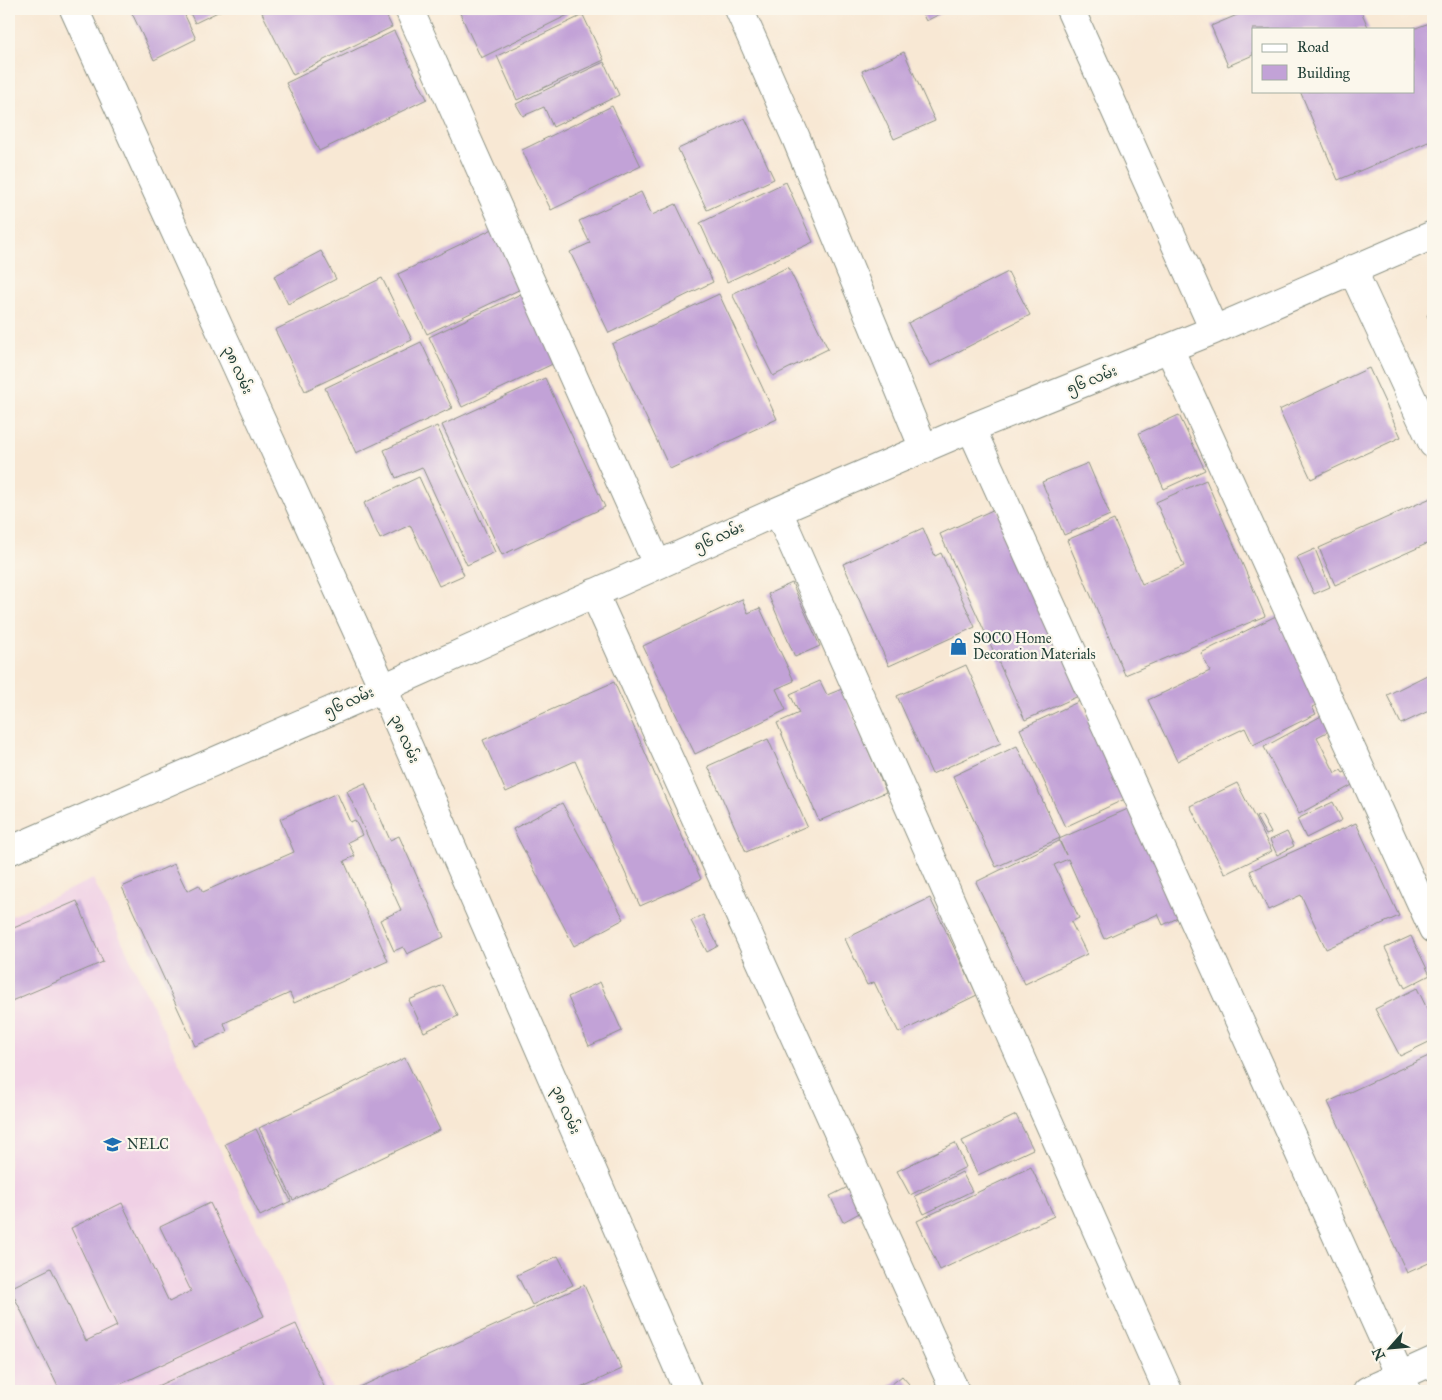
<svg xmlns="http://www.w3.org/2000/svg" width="1442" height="1400" font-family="'IM FELL Great Primer','Noto Sans Myanmar',serif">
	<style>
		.built { fill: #f0d0e5 }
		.building { fill: #c2a2d7 }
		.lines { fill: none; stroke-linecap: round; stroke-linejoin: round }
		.minor-casing { stroke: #8c9284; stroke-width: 30 }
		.minor { stroke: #fff; stroke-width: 28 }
		.labels { text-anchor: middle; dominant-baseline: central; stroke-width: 4.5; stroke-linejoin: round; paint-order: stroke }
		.street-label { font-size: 14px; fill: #1f3d34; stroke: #fbf7ec }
		.poi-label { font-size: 14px; fill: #1f3d34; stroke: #fbf7ec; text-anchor: start }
	</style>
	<rect width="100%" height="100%" fill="#fbf7ec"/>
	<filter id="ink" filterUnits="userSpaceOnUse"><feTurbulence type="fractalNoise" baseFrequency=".02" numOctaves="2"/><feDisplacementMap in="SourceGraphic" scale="10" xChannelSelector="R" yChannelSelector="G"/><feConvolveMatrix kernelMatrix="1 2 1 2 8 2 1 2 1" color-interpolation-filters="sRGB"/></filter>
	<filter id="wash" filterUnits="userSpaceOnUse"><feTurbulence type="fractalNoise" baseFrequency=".0096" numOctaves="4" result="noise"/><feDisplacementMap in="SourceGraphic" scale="20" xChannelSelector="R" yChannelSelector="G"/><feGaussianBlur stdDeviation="1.12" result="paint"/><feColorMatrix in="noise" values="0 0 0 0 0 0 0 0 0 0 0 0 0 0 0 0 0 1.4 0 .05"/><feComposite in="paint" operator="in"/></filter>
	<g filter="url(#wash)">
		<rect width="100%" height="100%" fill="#f8e8d4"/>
		<path class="built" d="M93,879L333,1391H18L9,1371V917Z"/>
		<g id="blocks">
			<path class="building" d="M130,9H182L196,39L154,60Z
				M188,9H224L195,23Z
				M271,9H383L392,27L293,75L262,13Z
				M458,9H565L568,15L481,58Z
				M920,9H950L926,21Z
				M1249,9H1360L1369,29H1253V55L1228,66L1211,26L1249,10Z
				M583,15L604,60L517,100L497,56Z
				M1432,22L1433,25V140L1338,180L1300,91H1413V29Z
				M394,31L427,99L319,151L286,83Z
				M904,52L935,121L894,139L862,71Z
				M604,62L619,95L553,127L544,107L523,116L516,104Z
				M612,106L641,166L551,210L522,150Z
				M745,118L774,179L707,210L678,149Z
				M786,182L813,242L727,282L700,223Z
				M641,192L652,215L676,204L713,282L609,333L570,252L590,243L579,221Z
				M501,225L529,285L427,334L398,274Z
				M321,251L336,279L288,304L274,276Z
				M788,267L828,349L773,376L732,294Z
				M1008,272L1030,315L930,366L908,323Z
				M382,278L412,340L305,391L275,330Z
				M527,291L561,360L462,407L429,337Z
				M719,294L777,419L670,469L612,344Z
				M1433,312V329L1427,315Z
				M421,342L452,408L356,453L325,388Z
				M1369,368L1401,437L1311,479L1279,410Z
				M545,378L605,507L502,555L442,425Z
				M1179,415L1205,470L1164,489L1139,433Z
				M437,426L495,552L467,565L422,467L396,478L384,450Z
				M1088,463L1110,515L1064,535L1042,482Z
				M419,477L464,575L439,586L410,525L380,539L364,503Z
				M1206,480L1265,616L1125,675L1067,540L1114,520L1142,584L1184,566L1156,502Z
				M1433,497V541L1335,585L1319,548Z
				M997,508L1083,694L1025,720L940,534Z
				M923,528L935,556L941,553L975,627L889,666L843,564Z
				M1315,549L1330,587L1314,594L1297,557Z
				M792,583L820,646L795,657L768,594Z
				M742,599L748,613L760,608L794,681L776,689L786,710L695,754L643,646Z
				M1282,613L1324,701L1312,707L1316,714L1253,745L1245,728L1177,761L1148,700L1210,671L1201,653Z
				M966,665L1001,743L932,774L897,696Z
				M1433,672V709L1401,724L1387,695Z
				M820,681L827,695L842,689L886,792L819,821L777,723L799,713L790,694Z
				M614,682L701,879L640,906L575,761L506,792L483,740Z
				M1080,701L1125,799L1065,827L1020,729Z
				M1325,714L1333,729L1317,737L1335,773L1341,770L1343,773L1352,769L1358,782L1299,814L1264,747Z
				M768,739L807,826L746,852L708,766Z
				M1017,746L1060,838L996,867L953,776Z
				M365,783L390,840L399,836L444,937L407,954L403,947L394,951L380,920L401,910L347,791Z
				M1237,783L1272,851L1225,874L1190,806Z
				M337,793L350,822L355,820L362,835L348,842L355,856L344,861L388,961L294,1003L290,993L224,1023L227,1032L195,1046L122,887L174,864L187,891L199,885L203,892L294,852L280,819Z
				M1333,802L1342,820L1306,838L1297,819Z
				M562,803L624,919L574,946L513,829Z
				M1137,805L1186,914L1163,925L1158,914L1104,939L1068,859L1054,865L1079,918L1071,922L1087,954L1025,984L976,882L1059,841L1066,855L1059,839Z
				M1261,815L1271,833L1266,835L1256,817Z
				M1356,823L1399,916L1326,949L1301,895L1268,910L1250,871Z
				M1287,832L1294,846L1277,855L1270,840Z
				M930,898L977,995L899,1033L874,982L867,985L845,939Z
				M77,901L103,962L9,1002V930Z
				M703,915L718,946L707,952L691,921Z
				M1411,936L1430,975L1405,988L1385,948Z
				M600,982L622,1031L589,1046L568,997Z
				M443,985L458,1016L424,1032L409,1000Z
				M1417,988L1433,1021V1040L1400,1056L1375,1009Z
				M1433,1054V1261L1407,1273L1328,1102Z
				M405,1058L440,1130L293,1200L259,1128Z
				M1016,1115L1033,1149L978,1175L962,1141Z
				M256,1129L291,1201L260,1216L225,1144Z
				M955,1143L966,1167L910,1195L897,1171Z
				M1031,1167L1054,1216L940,1270L917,1221Z
				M962,1172L972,1191L924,1214L915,1196Z
				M850,1186L863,1211L843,1222L830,1196Z
				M122,1203L169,1302L191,1291L160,1227L210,1203L264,1316L106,1391H60L10,1288L51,1268L86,1341L117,1326L71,1228Z
				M558,1256L573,1285L532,1305L517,1275Z
				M584,1285L622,1369L574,1391H351Z
				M296,1324L326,1391H146Z
				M902,1376L915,1391H890L887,1388Z"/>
		</g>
	</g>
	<g filter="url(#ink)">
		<use href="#blocks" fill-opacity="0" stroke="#8c9284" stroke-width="1"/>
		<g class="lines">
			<defs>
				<path id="minor" d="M74,9L383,688L688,1391
					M409,9L657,564
					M739,9L796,138L924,449
					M1070,9L1214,330
					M1352,269L1433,444
					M1169,348L1433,929
					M971,428L1407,1391
					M778,511L1168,1391
					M594,593L955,1391
					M9,851L383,688L778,511L971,428L1214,330L1433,235
					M1367,1391L1433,1361"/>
			</defs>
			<use href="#minor" class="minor-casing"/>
			<use href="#minor" class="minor"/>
		</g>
	</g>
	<defs>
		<symbol id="shop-bare" viewBox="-9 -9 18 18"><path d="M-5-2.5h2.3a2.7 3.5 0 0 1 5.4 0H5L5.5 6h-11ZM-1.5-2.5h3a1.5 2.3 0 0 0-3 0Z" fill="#1f6fb2" stroke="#fbf7ec" stroke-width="2.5" paint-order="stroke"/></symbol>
		<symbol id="school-bare" viewBox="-9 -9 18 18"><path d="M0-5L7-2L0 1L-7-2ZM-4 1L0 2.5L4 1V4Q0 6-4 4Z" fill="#1f6fb2" stroke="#fbf7ec" stroke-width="2.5" paint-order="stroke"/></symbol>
	</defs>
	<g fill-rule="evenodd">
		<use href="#shop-bare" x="946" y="634" width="25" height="25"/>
		<use href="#school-bare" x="100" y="1132" width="25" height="25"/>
	</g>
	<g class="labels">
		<g class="street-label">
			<text transform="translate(238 370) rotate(66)">၃၈ လမ်း</text>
			<text transform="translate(1092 380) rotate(-22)">၅၆ လမ်း</text>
			<text transform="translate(719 537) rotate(-24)">၅၆ လမ်း</text>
			<text transform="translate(349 702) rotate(-24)">၅၆ လမ်း</text>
			<text transform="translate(405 739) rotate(67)">၃၈ လမ်း</text>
			<text transform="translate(566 1110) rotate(67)">၃၈ လမ်း</text>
		</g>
		<g class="poi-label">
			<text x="973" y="638">SOCO Home<tspan x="973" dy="16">Decoration Materials</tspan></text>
			<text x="127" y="1144">NELC</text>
		</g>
	</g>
	<rect width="1442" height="1400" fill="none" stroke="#fbf7ec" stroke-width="30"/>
	<rect x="1252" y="28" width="162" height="65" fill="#fbf7ec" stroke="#a3ada2"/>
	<rect x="1262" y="44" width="25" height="8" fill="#ffffff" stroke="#a3ada2"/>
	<text x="1297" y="52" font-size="15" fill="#1f3d34">Road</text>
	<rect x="1262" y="65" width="25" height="15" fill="#c2a2d7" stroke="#a3ada2"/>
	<text x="1297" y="78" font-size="15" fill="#1f3d34">Building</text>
	<g transform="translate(1390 1348) rotate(243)" stroke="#fbf7ec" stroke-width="4" paint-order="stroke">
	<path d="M0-4L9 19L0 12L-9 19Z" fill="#1f3d34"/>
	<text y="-8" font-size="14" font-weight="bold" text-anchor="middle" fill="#1f3d34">N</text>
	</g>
</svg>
